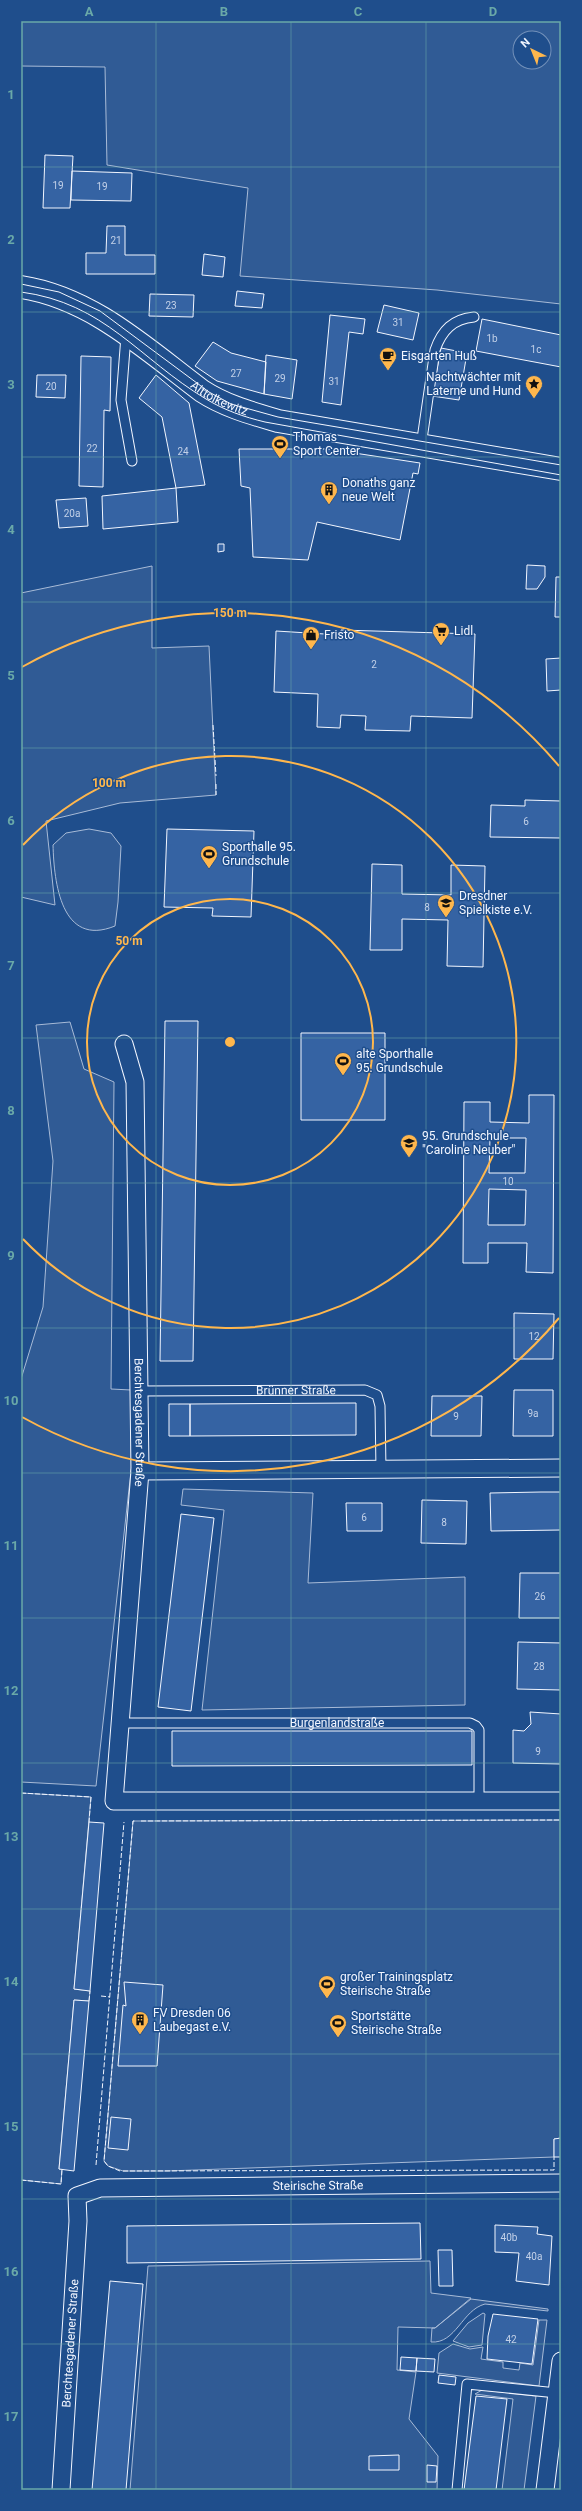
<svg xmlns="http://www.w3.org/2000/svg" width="582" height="2511" font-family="Roboto,sans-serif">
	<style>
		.green { fill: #305b95; stroke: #a8bbd7; fill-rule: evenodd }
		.building { fill: #3563a3; stroke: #f2f6ff; fill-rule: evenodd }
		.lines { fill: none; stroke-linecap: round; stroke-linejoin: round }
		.lane-casing { stroke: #f2f6ff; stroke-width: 11 }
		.street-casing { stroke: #f2f6ff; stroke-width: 19 }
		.secondary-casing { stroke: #f2f6ff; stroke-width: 24 }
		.lane { stroke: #1f4e8c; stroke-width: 9 }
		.street { stroke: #1f4e8c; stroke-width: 17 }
		.secondary { stroke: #1f4e8c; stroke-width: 22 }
		.tram { stroke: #f2f6ff; stroke-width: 1 }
		.fence { stroke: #f2f6ff; stroke-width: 1; stroke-dasharray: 5 2; stroke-linecap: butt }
		.grid { fill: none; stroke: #6aa9a8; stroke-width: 1; stroke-opacity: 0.55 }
		.ring { fill: none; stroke: #ffb74d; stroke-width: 2 }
		.labels { text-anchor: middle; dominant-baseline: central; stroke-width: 3; stroke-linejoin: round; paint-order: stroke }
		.number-label { font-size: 10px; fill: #c3d1e8 }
		.poi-label { font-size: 12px; fill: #f2f6ff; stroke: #1f4e8c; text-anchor: start }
		.street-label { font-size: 12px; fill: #f2f6ff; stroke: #1f4e8c }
		.centre { fill: #ffb74d; stroke: #1f4e8c; stroke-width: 2 }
		.ring-label { font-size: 12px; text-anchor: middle; font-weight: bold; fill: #ffb74d; stroke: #1f4e8c; stroke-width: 3; stroke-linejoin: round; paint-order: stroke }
		.neatline { fill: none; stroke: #6aa9a8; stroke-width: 1.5 }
		.grid-label { font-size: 13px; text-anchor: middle; font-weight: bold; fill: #6aa9a8 }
	</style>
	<rect width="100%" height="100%" fill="#1f4e8c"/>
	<path class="green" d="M21,21H561V304L437,290L240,276L248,188L107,165L105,67L21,66ZM520,38H544V62H520Z
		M152,566V648L209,646L216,795L120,803L46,821L55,905L21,897V593Z
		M89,829L111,833L121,846L118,902L115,926C61,948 54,882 53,845L66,833Z
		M70,1022L84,1069L114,1082L111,1389L131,1390L132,1462L96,1786L21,1782V1379L43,1307L53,1161L36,1025Z
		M183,1489L313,1493L308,1583L465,1577V1705L202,1710L224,1510L181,1505Z
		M21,1793L91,1797L74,1989L90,1991L89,2001L74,2000L59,2169H62L61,2184L21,2180Z
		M561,1820V2138L554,2139V2157L167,2171H123L108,2166L104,2161L133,1821Z
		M430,2261L431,2293L471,2298L435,2328L398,2327L397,2370L416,2372L409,2419L438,2456L437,2490H130L148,2266Z
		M471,2299L548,2309V2311L485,2304C462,2310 456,2344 431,2342L432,2328H435Z
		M483,2313L485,2314L482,2345L469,2347L453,2341L468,2323Z
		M539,2320H547L539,2386L437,2373L439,2353L453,2344L470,2349L483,2347L481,2359L503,2362V2368L519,2370L520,2363L533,2365Z
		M482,2390L536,2396L524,2490H502L513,2399L475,2394Z"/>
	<path class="building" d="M45,155L73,156L70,208H43Z
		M72,171L132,173L131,201L71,200Z
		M107,226H125V255H155V274H86V253H106Z
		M204,254L225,257L223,277L202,275Z
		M237,291L264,294L262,308L235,306Z
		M150,294L194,295L193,317L149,316Z
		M384,305L419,313L413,340L377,332Z
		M330,315L365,319L363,334L349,332L341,405L322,402Z
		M482,319L561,335V367L476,351Z
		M213,342L231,353L266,362L264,394L217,381L195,366Z
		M441,348L467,353L459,400L432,396Z
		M266,355L297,360L292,399L264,394Z
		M81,356L111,357L110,411L104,410L103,487L79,486Z
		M37,375H66L65,398L36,397Z
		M156,375L189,403L205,485L176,488L162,417L139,398Z
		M239,449H328L420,463L418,474L413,473L400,540L317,522L308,560L253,557L250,488L241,486Z
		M176,488L178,522L103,529L102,496Z
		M86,498L88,526L59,528L56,500Z
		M218,544H224V551L218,552Z
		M527,565L545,566V577L537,589H526Z
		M556,577H561V617H555Z
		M341,630L475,634L472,718L411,716L410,731L365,730L366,716L341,715L340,728L317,727L318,694L274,692L276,631L341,635Z
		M561,658V690L547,691L546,659Z
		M525,800L561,801V838L490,837L491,805L525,806Z
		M167,829L254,831L251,917L212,916L213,908L164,907Z
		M372,864L402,865V894L451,895V865L485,866L483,967L447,966L448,920L402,919V950H370Z
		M165,1021H198L193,1361H160Z
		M301,1033H385V1120H301Z
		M529,1095H554L553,1273L526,1272L527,1243H488V1263H463L464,1102H490V1122L529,1123ZM490,1138H526L525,1173H489ZM489,1189L526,1190L525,1225H488Z
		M514,1313L554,1314L553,1359H514Z
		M514,1390H553V1436H513Z
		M432,1396H482L481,1436H431Z
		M356,1403V1435L190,1436V1404Z
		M169,1404H190V1436H169Z
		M541,1492H561V1530L491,1531L490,1493Z
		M422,1500L467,1501L466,1544L421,1543Z
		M346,1503H382V1531H347Z
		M181,1514L214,1518L191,1711L158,1707Z
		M520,1573H561V1618H519Z
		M518,1642L561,1643V1690L517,1689Z
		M530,1712L561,1714V1764L513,1763V1730L524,1731L531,1724Z
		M172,1731H472V1765L172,1766Z
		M89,1822L104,1823L90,1991L74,1989Z
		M124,1982L163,1985L157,2066H118L123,2005L126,2006Z
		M74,2000L89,2001L74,2171L59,2169Z
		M111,2117L131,2119L128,2150L108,2148Z
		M561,2138V2157H554V2139Z
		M420,2223L421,2259L127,2263V2226Z
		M495,2225L538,2227L537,2234L552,2236L549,2285L516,2281L519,2253L495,2252Z
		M438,2250H452L453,2286H439Z
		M110,2281L143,2284L126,2490H92Z
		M493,2314L538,2319L532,2364L487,2359L488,2336Z
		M401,2357L417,2358L416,2371L400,2370Z
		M417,2358L435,2359L434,2372L416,2371Z
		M439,2375L456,2377L455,2385L438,2383Z
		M476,2396L507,2399L496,2490H464Z
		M399,2455V2470H369V2456Z
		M427,2465L437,2466L436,2482H427Z"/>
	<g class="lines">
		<defs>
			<g id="lane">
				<path d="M126,336L121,400L132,461"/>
				<path d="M421,446L435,350C442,330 453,319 474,317"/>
				<path id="s1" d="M139,1391L365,1390L377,1395L380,1406L381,1470"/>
				<path id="s2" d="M122,1723H470L476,1726L479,1730V1801"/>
				<path d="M457,2490L467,2384L557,2393"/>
			</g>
			<g id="street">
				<path id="s3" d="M124,1044L135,1082L140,1471L114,1801H561"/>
				<path d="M140,1471L561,1468"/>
				<path id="s4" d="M61,2490L78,2221L77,2196L100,2188L561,2183"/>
				<path d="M545,2490L561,2361"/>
			</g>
			<g id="secondary">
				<path id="s5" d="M21,287C92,298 146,349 202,391C225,406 251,413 278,421L561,469"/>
			</g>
		</defs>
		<use href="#lane" class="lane-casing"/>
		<use href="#street" class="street-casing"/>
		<use href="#secondary" class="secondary-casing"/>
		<use href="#lane" class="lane"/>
		<use href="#street" class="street"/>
		<use href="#secondary" class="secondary"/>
		<path class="tram" d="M21,284L59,292L100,311L209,392L231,404L278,417L561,465
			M21,292C105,303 139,359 206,399C224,410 244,417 265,422L561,475"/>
		<path class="fence" d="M213,725L216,776
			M216,784V795
			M21,1793L91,1797L89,1822
			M141,1821L561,1820
			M101,1996L110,1997
			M89,2001L90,1991
			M96,2165L124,1822
			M120,2171L108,2166L104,2161L133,1821H135
			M123,2171L554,2170V2157
			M21,2180L61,2184L62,2169"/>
	</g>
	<path class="grid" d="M156,21V2490M291,21V2490M426,21V2490M21,167H561M21,312H561M21,457H561M21,602H561M21,748H561M21,893H561M21,1038H561M21,1183H561M21,1328H561M21,1473H561M21,1618H561M21,1763H561M21,1909H561M21,2054H561M21,2199H561M21,2344H561"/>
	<g class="ring">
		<circle cx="230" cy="1042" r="143"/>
		<path d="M23 845A286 286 0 1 1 23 1239"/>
		<path d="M559 1318A429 429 0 0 1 22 1417M22 667A429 429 0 0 1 559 766"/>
	</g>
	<defs>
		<symbol id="cafe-pin" viewBox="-11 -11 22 30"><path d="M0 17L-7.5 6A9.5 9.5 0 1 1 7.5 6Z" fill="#ffb74d" stroke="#1f4e8c"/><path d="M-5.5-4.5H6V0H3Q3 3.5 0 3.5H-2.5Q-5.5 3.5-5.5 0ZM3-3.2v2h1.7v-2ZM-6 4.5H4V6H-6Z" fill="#111"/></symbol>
		<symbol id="sight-pin" viewBox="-11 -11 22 30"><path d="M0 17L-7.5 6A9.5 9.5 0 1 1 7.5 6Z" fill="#ffb74d" stroke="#1f4e8c"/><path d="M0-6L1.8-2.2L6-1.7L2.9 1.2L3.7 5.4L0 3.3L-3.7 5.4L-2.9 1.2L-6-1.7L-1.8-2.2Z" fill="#111"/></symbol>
		<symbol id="stadium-pin" viewBox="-11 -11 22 30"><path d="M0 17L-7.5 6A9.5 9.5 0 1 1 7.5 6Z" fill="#ffb74d" stroke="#1f4e8c"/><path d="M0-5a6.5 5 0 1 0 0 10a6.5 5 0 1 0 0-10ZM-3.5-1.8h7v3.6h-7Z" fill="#111"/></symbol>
		<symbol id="building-pin" viewBox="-11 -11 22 30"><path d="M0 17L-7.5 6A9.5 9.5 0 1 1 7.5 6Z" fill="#ffb74d" stroke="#1f4e8c"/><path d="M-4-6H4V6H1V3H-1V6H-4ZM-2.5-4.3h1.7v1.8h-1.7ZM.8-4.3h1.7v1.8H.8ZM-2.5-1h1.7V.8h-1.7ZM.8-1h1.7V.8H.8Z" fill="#111"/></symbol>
		<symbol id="supermarket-pin" viewBox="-11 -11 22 30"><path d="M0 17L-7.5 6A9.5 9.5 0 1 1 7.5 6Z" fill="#ffb74d" stroke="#1f4e8c"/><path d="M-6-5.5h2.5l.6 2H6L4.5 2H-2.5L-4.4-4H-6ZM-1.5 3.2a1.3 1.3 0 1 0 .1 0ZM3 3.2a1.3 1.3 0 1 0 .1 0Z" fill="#111"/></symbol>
		<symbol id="shop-pin" viewBox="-11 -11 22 30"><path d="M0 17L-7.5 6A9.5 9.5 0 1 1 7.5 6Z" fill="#ffb74d" stroke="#1f4e8c"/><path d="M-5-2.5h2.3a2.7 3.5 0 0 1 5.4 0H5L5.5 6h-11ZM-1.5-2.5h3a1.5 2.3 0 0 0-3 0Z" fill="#111"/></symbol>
		<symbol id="school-pin" viewBox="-11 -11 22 30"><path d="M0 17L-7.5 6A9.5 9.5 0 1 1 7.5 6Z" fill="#ffb74d" stroke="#1f4e8c"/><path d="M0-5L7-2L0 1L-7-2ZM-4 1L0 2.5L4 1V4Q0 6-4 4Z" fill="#111"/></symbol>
	</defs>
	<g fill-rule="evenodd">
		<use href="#cafe-pin" x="378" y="346" width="20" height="27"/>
		<use href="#sight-pin" x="524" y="374" width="20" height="27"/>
		<use href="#stadium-pin" x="270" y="434" width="20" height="27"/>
		<use href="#building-pin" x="319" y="480" width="20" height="27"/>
		<use href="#supermarket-pin" x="431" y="621" width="20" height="27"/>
		<use href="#shop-pin" x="301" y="625" width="20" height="27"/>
		<use href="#stadium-pin" x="199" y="844" width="20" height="27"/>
		<use href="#school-pin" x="436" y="893" width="20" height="27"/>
		<use href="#stadium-pin" x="333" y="1051" width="20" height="27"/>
		<use href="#school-pin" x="399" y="1133" width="20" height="27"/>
		<use href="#stadium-pin" x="317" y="1974" width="20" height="27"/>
		<use href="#building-pin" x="130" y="2010" width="20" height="27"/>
		<use href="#stadium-pin" x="328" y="2013" width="20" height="27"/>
	</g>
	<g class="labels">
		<g class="number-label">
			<text x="58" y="185">19</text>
			<text x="102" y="186">19</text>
			<text x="116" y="240">21</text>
			<text x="171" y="305">23</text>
			<text x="398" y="322">31</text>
			<text x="492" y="338">1b</text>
			<text x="536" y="349">1c</text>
			<text x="236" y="373">27</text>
			<text x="280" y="378">29</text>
			<text x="334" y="381">31</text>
			<text x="51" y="386">20</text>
			<text x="92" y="448">22</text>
			<text x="183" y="451">24</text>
			<text x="72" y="513">20a</text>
			<text x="374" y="664">2</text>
			<text x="526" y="821">6</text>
			<text x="427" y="907">8</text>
			<text x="508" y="1181">10</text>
			<text x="534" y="1336">12</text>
			<text x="533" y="1413">9a</text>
			<text x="456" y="1416">9</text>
			<text x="364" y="1517">6</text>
			<text x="444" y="1522">8</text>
			<text x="540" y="1596">26</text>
			<text x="539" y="1666">28</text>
			<text x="538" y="1751">9</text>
			<text x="509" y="2237">40b</text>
			<text x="534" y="2256">40a</text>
			<text x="511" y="2339">42</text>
		</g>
		<g class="poi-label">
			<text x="401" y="356">Eisgarten Huß</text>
			<text x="521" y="377" text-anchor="end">Nachtwächter mit<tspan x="521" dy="14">Laterne und Hund</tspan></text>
			<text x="293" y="437">Thomas<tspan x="293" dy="14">Sport Center</tspan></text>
			<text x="342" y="483">Donaths ganz<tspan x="342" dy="14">neue Welt</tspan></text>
			<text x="454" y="631">Lidl</text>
			<text x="324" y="635">Fristo</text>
			<text x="222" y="847">Sporthalle 95.<tspan x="222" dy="14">Grundschule</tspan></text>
			<text x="459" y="896">Dresdner<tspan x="459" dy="14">Spielkiste e.V.</tspan></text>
			<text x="356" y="1054">alte Sporthalle<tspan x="356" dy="14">95. Grundschule</tspan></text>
			<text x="422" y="1136">95. Grundschule<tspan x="422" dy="14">"Caroline Neuber"</tspan></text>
			<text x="340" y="1977">großer Trainingsplatz<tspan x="340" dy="14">Steirische Straße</tspan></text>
			<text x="153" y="2013">FV Dresden 06<tspan x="153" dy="14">Laubegast e.V.</tspan></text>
			<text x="351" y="2016">Sportstätte<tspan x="351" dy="14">Steirische Straße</tspan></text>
		</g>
		<g class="street-label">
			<text stroke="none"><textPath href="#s5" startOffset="230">Alttolkewitz</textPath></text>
			<text stroke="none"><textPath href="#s1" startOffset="157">Brünner Straße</textPath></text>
			<text stroke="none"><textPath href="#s3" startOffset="380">Berchtesgadener Straße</textPath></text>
			<text stroke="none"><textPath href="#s2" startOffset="215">Burgenlandstraße</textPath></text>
			<text stroke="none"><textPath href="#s4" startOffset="537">Steirische Straße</textPath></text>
			<text stroke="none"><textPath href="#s4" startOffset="147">Berchtesgadener Straße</textPath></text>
		</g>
	</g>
	<circle cx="230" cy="1042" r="6" class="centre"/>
	<g class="ring-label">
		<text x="230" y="617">150 m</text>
		<text x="109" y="787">100 m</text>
		<text x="129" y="945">50 m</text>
	</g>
	<rect width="582" height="2511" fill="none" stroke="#1f4e8c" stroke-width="44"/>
	<g transform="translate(532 50) rotate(317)"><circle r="19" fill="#1f4e8c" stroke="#7391ba"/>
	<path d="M0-3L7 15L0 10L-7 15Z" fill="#ffb74d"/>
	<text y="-6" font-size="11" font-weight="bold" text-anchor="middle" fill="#f2f6ff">N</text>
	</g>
	<rect x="22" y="22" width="538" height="2467" class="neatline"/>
	<g class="grid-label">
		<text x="89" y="16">A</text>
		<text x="224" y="16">B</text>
		<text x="358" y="16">C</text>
		<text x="493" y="16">D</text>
		<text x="11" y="99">1</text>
		<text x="11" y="244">2</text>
		<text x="11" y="389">3</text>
		<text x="11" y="534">4</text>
		<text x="11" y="680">5</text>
		<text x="11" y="825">6</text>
		<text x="11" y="970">7</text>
		<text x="11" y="1115">8</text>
		<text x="11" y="1260">9</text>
		<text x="11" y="1405">10</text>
		<text x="11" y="1550">11</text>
		<text x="11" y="1695">12</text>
		<text x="11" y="1841">13</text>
		<text x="11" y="1986">14</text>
		<text x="11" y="2131">15</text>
		<text x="11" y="2276">16</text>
		<text x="11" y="2421">17</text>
	</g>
</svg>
